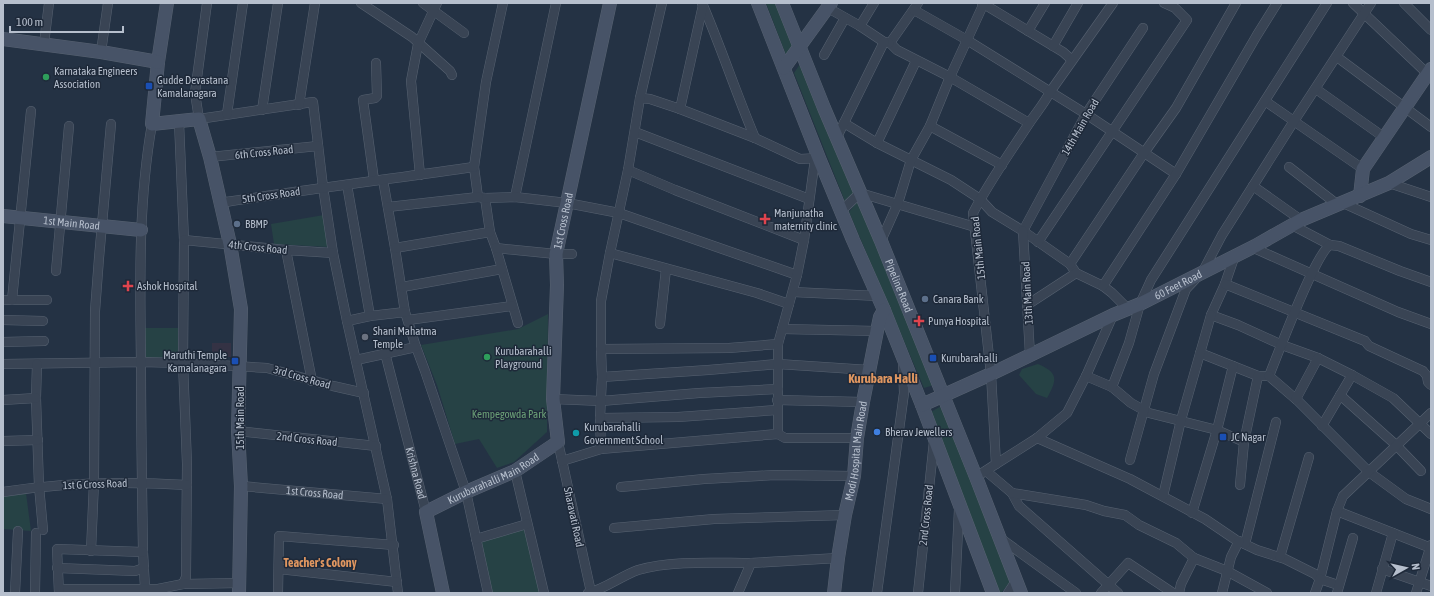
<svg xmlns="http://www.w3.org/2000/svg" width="1434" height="596" font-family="'Asap Condensed',sans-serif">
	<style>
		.medical { fill: #343244 }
		.green { fill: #264245 }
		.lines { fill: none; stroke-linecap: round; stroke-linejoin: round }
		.street-casing { stroke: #576271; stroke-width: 10 }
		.secondary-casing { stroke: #576271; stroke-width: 14 }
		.street { stroke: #394454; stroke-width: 9 }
		.secondary { stroke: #475367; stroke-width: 13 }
		.leisure-dot { fill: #2e9e5b; stroke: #1e2939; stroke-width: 1.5 }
		.transit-dot { fill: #1a4fb4; stroke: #1e2939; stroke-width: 1.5 }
		.health-dot { fill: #e0444e; stroke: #1e2939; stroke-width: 1.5 }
		.service-dot { fill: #5c6f8a; stroke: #1e2939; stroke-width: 1.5 }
		.worship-dot { fill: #6b7280; stroke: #1e2939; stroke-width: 1.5 }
		.shop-dot { fill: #3f7fe0; stroke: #1e2939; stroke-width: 1.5 }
		.culture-dot { fill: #0f9aa8; stroke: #1e2939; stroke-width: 1.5 }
		.labels { text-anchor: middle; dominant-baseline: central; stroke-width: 3; stroke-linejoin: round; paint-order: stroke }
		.poi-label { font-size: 11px; fill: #b6bfcd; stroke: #1e2939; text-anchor: start }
		.street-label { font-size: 11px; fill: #b6bfcd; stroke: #1e2939 }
		.park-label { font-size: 11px; fill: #6ba077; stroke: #1e2939 }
		.neighbourhood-label { font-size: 12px; font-weight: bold; fill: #df9660; stroke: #1e2939 }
		.quarter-label { font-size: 13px; font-weight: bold; fill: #df9660; stroke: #1e2939 }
	</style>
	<rect width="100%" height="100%" fill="#243244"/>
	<path class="medical" d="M212,343H231V357H212Z"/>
	<path class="green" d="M766,3H778L796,48L788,60Z
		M802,61L858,192L846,204L794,73Z
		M860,198L934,385L924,388L849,212Z
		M324,215L328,247L274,244L271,224Z
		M548,314L547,432L514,462L497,468L479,439L455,444L437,385L421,345L518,329Z
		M145,328H178V357L145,358Z
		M1038,364C1059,373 1057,380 1047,398L1036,394L1019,375L1022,369Z
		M943,405L1011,581L1001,593H998L929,413Z
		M26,493L31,531L3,529V497Z
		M525,526L542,593H492L480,539Z"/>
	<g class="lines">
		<defs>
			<g id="street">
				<path d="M207,3L195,93L199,119L313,102L323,187L333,253L347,321L387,499L398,593"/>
				<path d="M361,3L412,37L450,71L452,75"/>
				<path d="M423,3L464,33"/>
				<path d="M702,3C721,47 736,93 755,138"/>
				<path d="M918,3L890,43L897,50L950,77L1029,123"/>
				<path d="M982,3L1063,52L1072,60"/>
				<path d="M1353,3L1431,77"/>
				<path d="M1404,3L1431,30"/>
				<path d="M828,8L860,26L884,42L889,43"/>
				<path d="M914,10L967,40L1086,114L1176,174"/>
				<path d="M860,26L874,3"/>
				<path d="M1028,31L1045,3"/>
				<path d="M44,44L49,3"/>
				<path d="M1053,46L1078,3"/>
				<path d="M101,52L108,3"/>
				<path d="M824,55L845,18"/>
				<path d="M1337,57L1431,127"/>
				<path d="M1316,89L1385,138"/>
				<path d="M640,98L650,99L680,109L755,138L800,159L819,158"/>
				<path d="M1265,101L1363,169"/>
				<path d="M299,105L315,3"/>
				<path d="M680,109L703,5"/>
				<path d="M262,110L278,3"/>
				<path d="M227,114L243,3"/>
				<path d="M179,122L184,240L183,363L187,464L186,577L183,584"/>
				<path d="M844,123L877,143L951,180L980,199L992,212L1023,231L1070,264L1076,273L1103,286L1112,293L1127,308"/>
				<path d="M930,126L1002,165"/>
				<path d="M635,132L809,199"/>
				<path d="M837,137L884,42"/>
				<path d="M877,143L916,61"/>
				<path d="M210,157L318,146"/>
				<path d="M474,167L478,197L485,198L490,232L496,248L518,323"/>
				<path d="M1289,167L1338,205"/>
				<path d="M628,170L675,190L804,240"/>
				<path d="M420,175L411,81L418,44L437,3"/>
				<path d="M374,180L363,100L375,98L377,96L376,63"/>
				<path d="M383,180L395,248L405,312L416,347L425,371L466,492L488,593"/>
				<path d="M1389,183L1431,197"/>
				<path d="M347,185L370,316"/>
				<path d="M1253,186L1301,220"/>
				<path d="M515,197L556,3"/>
				<path d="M485,198L515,197L567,203L619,213L797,275"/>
				<path d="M219,203C304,190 389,179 474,167L486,82L503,3"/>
				<path d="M1343,203L1411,234L1431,240"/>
				<path d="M388,207L478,197"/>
				<path d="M841,211L860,193L975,227"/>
				<path d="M1292,225L1330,245"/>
				<path d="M1023,231L1086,114L1143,28"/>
				<path d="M1023,231L1030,355"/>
				<path d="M184,240L286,250L333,253"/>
				<path d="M881,241L898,203L911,160L930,126L950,77L984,3"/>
				<path d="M1038,242L1187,20L1175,8L1164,3"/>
				<path d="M1255,246L1258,250L1398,312L1431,324"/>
				<path d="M395,248L490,232"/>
				<path d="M496,248L556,254H572"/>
				<path d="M286,250L312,381"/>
				<path d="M610,253L757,293L789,304"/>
				<path d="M1235,255L1225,284L1211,315L1238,325L1282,345L1318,358L1352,375L1393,398L1431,434"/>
				<path d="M1070,264L1144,153L1176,108L1236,3"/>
				<path d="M56,271L69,126"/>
				<path d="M1225,284L1365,341L1369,346L1423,371L1427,376L1428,382L1431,385"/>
				<path d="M1103,286L1176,174L1257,35L1277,3"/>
				<path d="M402,287L502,269"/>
				<path d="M793,292L878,296"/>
				<path d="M3,300H47"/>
				<path d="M12,300L31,111"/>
				<path d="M1027,305L1076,273"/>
				<path d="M3,320L43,321"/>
				<path d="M408,320L512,306"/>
				<path d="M347,321L370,316L405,312"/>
				<path d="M660,324L666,269"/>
				<path d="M782,329L877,331"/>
				<path d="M3,342L44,341"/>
				<path d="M601,349L729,348L778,344"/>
				<path id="s1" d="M385,353L426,512"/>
				<path d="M1200,353L1258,376"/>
				<path d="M356,360L416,347"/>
				<path d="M3,364L141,362L183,363L267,368L333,386L364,393"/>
				<path d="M37,364L36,398L39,486L43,530"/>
				<path d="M1086,376L1112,387L1131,403L1149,413L1217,430L1244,442L1258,376H1269C1278,354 1315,254 1330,245L1339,246L1400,271L1431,282"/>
				<path d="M1269,376L1298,401L1369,472L1406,499L1431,509"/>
				<path d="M602,377L708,370L778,364L869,370"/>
				<path d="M1112,387L1129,343L1140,304L1151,280L1327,3"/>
				<path d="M1340,395L1396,445L1421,471"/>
				<path d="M553,399L601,401L699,393L778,389"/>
				<path d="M1296,399L1318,358"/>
				<path d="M3,400L36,398"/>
				<path d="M777,400L863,402"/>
				<path d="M600,418L678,417L777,410"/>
				<path d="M1322,426L1352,375"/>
				<path d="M238,431L376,446"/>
				<path d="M778,434V344L797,275L804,240L815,159"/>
				<path d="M1037,438L1130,479L1205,519L1236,540L1257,550L1285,559L1315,574L1320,579L1337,511L1431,548"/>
				<path d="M3,441L38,440"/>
				<path d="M558,442L591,592"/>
				<path d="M601,449L600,418L602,377L601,349V301L610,253L628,170L640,98L662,3"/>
				<path d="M1130,460L1154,374L1186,289L1203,271L1222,235L1294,121L1371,3"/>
				<path d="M562,461L601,449L778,434L785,438H857"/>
				<path d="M996,464L1037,438L1067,413L1086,376L1113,315"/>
				<path d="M515,471L544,593"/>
				<path d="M986,471L1012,493L1019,506L1118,593"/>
				<path d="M976,477L996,464L991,374L973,213C989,182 1009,154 1028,125C1035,114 1044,104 1050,92L1113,3"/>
				<path d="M1240,485L1244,442"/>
				<path id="s2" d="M241,486L387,499"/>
				<path d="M621,487L704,479L775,475L854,476"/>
				<path d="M3,492C65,482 124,481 187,485"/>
				<path d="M1012,493L1086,505L1104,511L1125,515L1139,525L1176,543L1194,558L1227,571L1267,593"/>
				<path d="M1163,496L1181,420L1211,315"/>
				<path d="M1337,511L1343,496L1431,413"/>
				<path d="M1192,513L1217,430L1233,366"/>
				<path d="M614,528L714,519L845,515"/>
				<path d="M1000,538L1076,593"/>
				<path d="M476,539L527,524"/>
				<path d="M1245,544L1276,422"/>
				<path d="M91,551L94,482L95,311L99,258L111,124"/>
				<path d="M1280,557L1309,457"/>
				<path d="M57,568L135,571L144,568"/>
				<path d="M279,569L397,582"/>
				<path d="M1382,569L1431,586"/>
				<path d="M145,588L143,552C142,489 141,426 141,363C140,284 138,203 152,124"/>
				<path d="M59,589H158L183,584L240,583"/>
				<path d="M15,593L18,531"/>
				<path d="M35,593L36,533"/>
				<path d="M59,593L57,549L143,552"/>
				<path d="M278,593L279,536L394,545"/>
				<path d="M588,593C605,589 621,576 638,570C671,560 716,563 751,563"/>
				<path d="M738,593L751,563L838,558"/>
				<path d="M877,593L904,393L903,364"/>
				<path d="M918,593L934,441"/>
				<path d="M955,593L959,509"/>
				<path d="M1008,593L1016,581"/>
				<path d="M1101,593L1128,563L1173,593"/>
				<path d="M1179,593L1181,584L1194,558"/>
				<path d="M1222,593L1231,557L1239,541"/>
				<path d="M1315,593L1320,579L1338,585"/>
				<path d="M1337,593L1353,538"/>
				<path d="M1376,593L1393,533"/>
				<path d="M1416,593L1431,545"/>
			</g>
			<g id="secondary">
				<path d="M167,3L158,62L152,124L199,119L210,157L230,244L241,309L238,431L241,486L239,593"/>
				<path d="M758,3L819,158L853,240L884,310L922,405L993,593"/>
				<path id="s3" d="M782,3L824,108L881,241L976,477L1021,593"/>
				<path d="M3,39L101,52L158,62"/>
				<path d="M784,68L831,3"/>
				<path d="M1360,196L1363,169L1431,69"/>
				<path id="s4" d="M3,216L141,230"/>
				<path id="s5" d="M922,405L991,374L1113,315L1140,304L1255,246L1301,220L1389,183L1431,157"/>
				<path id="s6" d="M443,593L426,512L466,492L515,471L558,442L553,399L557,285L556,254L610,3"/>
				<path id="s7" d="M834,593L838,558L845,515L854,476L857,438L863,402L877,331L880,317L884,310"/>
			</g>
		</defs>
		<use href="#street" class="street-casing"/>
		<use href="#secondary" class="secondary-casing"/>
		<use href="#street" class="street"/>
		<use href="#secondary" class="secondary"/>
	</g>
	<g class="leisure-dot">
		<circle cx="46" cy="77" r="4"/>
		<circle cx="487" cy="357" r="4"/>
	</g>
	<g class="transit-dot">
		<rect x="145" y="82" width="8" height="8" rx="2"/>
		<rect x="929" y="354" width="8" height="8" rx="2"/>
		<rect x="231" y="357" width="8" height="8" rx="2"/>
		<rect x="1219" y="433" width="8" height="8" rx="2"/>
	</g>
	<g class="health-dot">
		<path d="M763 213h4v4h4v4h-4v4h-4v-4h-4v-4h4z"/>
		<path d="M126 280h4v4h4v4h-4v4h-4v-4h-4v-4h4z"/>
		<path d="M917 315h4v4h4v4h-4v4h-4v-4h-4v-4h4z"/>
	</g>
	<g class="service-dot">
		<circle cx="237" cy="224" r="4"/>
		<circle cx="925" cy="299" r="4"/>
	</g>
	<circle class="worship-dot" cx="365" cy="337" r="4"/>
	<circle class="shop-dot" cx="877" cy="432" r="4"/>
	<circle class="culture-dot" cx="576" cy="433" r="4"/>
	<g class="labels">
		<g class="poi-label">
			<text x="54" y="71">Karnataka Engineers<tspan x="54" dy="13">Association</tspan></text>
			<text x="157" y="80">Gudde Devastana<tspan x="157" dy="13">Kamalanagara</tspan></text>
			<text x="774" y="213">Manjunatha<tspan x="774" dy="13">maternity clinic</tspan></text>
			<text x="245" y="224">BBMP</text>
			<text x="137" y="286">Ashok Hospital</text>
			<text x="933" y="299">Canara Bank</text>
			<text x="928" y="321">Punya Hospital</text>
			<text x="373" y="331">Shani Mahatma<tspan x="373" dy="13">Temple</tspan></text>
			<text x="495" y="351">Kurubarahalli<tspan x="495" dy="13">Playground</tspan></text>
			<text x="227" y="355" text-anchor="end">Maruthi Temple<tspan x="227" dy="13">Kamalanagara</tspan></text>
			<text x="941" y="358">Kurubarahalli</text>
			<text x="584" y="427">Kurubarahalli<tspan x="584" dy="13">Government School</tspan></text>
			<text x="885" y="432">Bherav Jewellers</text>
			<text x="1231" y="437">JC Nagar</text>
		</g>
		<g class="street-label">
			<text transform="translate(1080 127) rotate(-60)">14th Main Road</text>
			<text transform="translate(264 152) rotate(-6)">6th Cross Road</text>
			<text transform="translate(271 195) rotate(-8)">5th Cross Road</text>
			<text stroke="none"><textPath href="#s6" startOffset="455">1st Cross Road</textPath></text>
			<text stroke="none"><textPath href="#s4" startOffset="69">1st Main Road</textPath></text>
			<text transform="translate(258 247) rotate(6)">4th Cross Road</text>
			<text transform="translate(978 248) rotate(-96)">15th Main Road</text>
			<text stroke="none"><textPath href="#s5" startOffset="283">60 Feet Road</textPath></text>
			<text stroke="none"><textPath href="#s3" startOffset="306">Pipeline Road</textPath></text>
			<text transform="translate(1027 293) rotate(-93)">13th Main Road</text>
			<text transform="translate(302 377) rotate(16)">3rd Cross Road</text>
			<text transform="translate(240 418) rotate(-90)">15th Main Road</text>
			<text transform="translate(307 439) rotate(6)">2nd Cross Road</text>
			<text stroke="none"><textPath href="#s7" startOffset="144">Modi Hospital Main Road</textPath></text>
			<text stroke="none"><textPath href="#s1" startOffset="124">Krishna Road</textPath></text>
			<text stroke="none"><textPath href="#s6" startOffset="158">Kurubarahalli Main Road</textPath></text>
			<text transform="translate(95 484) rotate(-2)">1st G Cross Road</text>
			<text stroke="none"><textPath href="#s2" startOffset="74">1st Cross Road</textPath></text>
			<text transform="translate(926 515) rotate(-84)">2nd Cross Road</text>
			<text transform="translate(574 517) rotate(78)">Sharavati Road</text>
		</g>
		<g class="park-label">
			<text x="509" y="414">Kempegowda Park</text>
		</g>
		<g class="neighbourhood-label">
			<text x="320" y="563">Teacher's Colony</text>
		</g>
		<g class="quarter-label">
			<text x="883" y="378">Kurubara Halli</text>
		</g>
	</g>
	<rect width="1434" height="596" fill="none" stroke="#b6bfcd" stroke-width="8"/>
	<g transform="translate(1406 568) rotate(82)" stroke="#1e2939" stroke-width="3" paint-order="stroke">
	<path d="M0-3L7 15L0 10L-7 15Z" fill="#b6bfcd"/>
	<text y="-6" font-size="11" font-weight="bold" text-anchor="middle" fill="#b6bfcd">N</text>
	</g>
	<path d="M10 26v6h113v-6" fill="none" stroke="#b6bfcd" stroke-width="2"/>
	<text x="16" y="26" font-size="12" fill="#b6bfcd" stroke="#1e2939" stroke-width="3" paint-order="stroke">100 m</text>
</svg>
